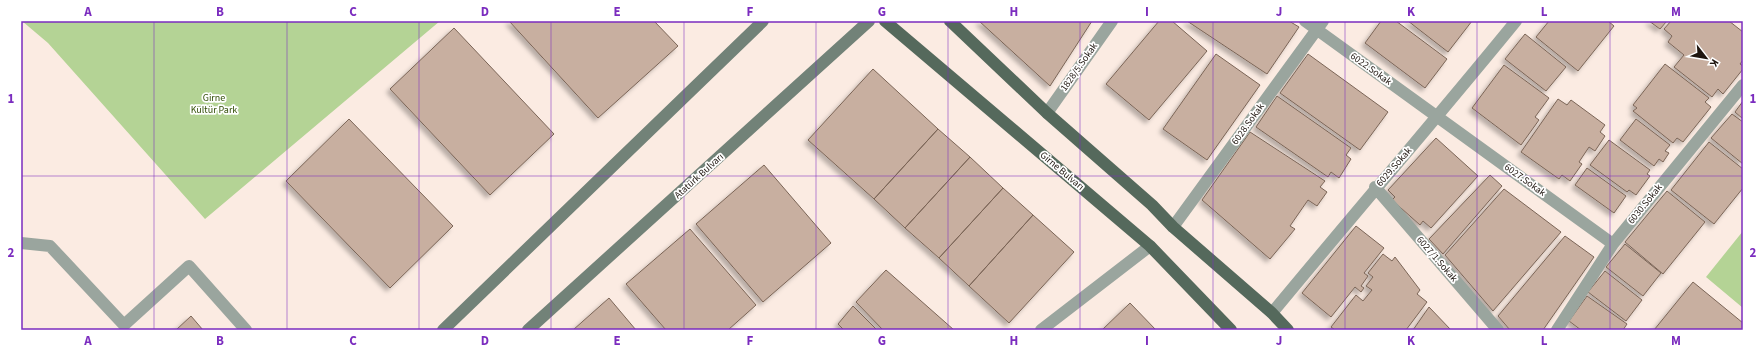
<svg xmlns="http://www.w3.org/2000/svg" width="1764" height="351" font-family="'Source Sans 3',sans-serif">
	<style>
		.green { fill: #b4d395 }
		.building { fill: #c8afa0; stroke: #7b6557; filter: url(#shadow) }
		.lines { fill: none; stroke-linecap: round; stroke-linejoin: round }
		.service { stroke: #9aa59e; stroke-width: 12 }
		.minor { stroke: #9aa59e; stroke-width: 12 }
		.secondary { stroke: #728278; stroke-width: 12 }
		.primary { stroke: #55695c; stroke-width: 12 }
		.grid { fill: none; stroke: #7b2cbf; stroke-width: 1; stroke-opacity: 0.55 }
		.labels { text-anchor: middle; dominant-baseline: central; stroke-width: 3.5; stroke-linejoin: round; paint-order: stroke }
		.street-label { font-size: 10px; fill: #1f1610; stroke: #fff }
		.park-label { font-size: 10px; fill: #314d05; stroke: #fff }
		.neatline { fill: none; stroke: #7b2cbf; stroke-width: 1.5 }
		.grid-label { font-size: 13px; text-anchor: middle; font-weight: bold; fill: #7b2cbf }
	</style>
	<defs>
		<filter id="shadow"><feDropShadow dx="-3.5" dy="3.5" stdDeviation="2" flood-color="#0004"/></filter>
	</defs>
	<rect width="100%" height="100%" fill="#fbebe2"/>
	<path class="green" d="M22,21H440L205,219L48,43Z
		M1743,231V308L1706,277Z"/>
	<path class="building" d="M509,21H654L678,46L598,118Z
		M979,21H1092L1050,86Z
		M1159,21H1172L1207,51L1149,120L1106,84Z
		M1187,21H1289L1299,27L1267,74Z
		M1381,21H1396L1447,59L1425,88L1365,43Z
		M1408,21H1472L1448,52Z
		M1549,21H1608L1614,26L1578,71L1536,37Z
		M1649,21H1667L1660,29Z
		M1671,21H1729L1743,32V60L1740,64L1743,66V69L1723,94L1718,89L1712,97L1674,67L1684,55L1668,42L1672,36L1664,29Z
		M454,28L554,134L490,195L390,89Z
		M1525,34L1566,67L1546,91L1505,59Z
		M1216,54L1260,85L1207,160L1163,129Z
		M1308,54L1388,112L1360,150L1280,93Z
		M1665,64L1709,98L1705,102L1711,107L1683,142L1677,138L1673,143L1633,111L1637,108L1633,105Z
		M1504,65L1549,98L1535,117L1539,120L1521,145L1472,108Z
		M873,69L938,129L874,199L808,140Z
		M1277,96L1351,148L1346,155L1351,159L1339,178L1331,172L1328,177L1256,127Z
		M1558,99L1567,105L1571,100L1605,125L1600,132L1605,136L1595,151L1589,147L1579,162L1582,164L1570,181L1562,175L1559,179L1521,152Z
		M1743,101V119L1735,112Z
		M1732,114L1743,122V164L1711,138Z
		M349,119L453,226L390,288L286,181Z
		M1636,119L1670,145L1665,151L1669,153L1663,162L1659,159L1654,166L1620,140Z
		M938,129L970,157L905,228L874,199Z
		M1250,132L1325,181L1320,187L1327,192L1317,206L1308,200L1290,226L1295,229L1270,259L1202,200Z
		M1436,138L1478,176L1431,228L1423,221L1420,225L1392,200L1395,197L1388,190Z
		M1609,140L1650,170L1647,174L1650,176L1636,195L1629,190L1627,192L1590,165Z
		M1709,142L1743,169V188L1714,224L1671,190Z
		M970,157L1003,188L939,258L905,228Z
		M764,165L831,243L763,302L696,224Z
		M1587,168L1626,196L1614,213L1575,185Z
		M1490,175L1502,186L1443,254L1429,239Z
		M1003,188L1033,215L969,286L939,258Z
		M1504,189L1561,232L1493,311L1445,255Z
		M1667,191L1705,222L1663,274L1625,242Z
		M1033,215L1074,252L1009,323L969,286Z
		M1356,226L1384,248L1364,273L1368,276L1361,286L1364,288L1361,292L1355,287L1331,317L1302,293Z
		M690,229L756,305L728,330H666L626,284Z
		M1565,236L1594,257L1543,330H1510L1498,316Z
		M1625,244L1661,273L1643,296L1606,267Z
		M1383,254L1392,261L1395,257L1420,290L1417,294L1427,302L1406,330H1335L1331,327L1356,295L1363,301L1372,290L1366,286L1373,277L1368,273Z
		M886,270L954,330H883L856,302Z
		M1605,271L1642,300L1626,321L1588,292Z
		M1693,282L1743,323V330H1654Z
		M1587,296L1627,324L1623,330H1581L1569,321Z
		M609,298L636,330H573Z
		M1130,303L1156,330H1102Z
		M853,306L877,330H844L838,324Z
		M1429,307L1451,330H1413Z
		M191,316L203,330H176Z"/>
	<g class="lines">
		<path class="service" d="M21,243L50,246L124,325L189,266L246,330"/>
		<path class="minor" d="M1305,21L1613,244
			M1047,113L1112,21
			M1375,187L1498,330
			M1173,227L1323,21
			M1272,313C1353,215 1436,119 1516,21
			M1041,330L1150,246
			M1557,330L1613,244L1743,85"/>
		<path class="secondary" d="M443,330L763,21
			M528,330L869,21"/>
		<path class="primary" d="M885,21L1150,246L1231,330
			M950,21L1047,113L1152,205L1173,227L1272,313L1288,330"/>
	</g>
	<path class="grid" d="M154,21V330M287,21V330M419,21V330M551,21V330M684,21V330M816,21V330M948,21V330M1080,21V330M1213,21V330M1345,21V330M1477,21V330M1610,21V330M21,176H1743"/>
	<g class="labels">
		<g class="street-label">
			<text transform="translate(1079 67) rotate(-55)">1828/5.Sokak</text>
			<text transform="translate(1371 69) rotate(36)">6022.Sokak</text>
			<text transform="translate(1248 124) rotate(-54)">6028.Sokak</text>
			<text transform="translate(1394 167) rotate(-49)">6029.Sokak</text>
			<text transform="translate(1062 171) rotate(40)">Girne Bulvarı</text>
			<text transform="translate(699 176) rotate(-42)">Atatürk Bulvarı</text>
			<text transform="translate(1525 180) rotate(36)">6027.Sokak</text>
			<text transform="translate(1645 204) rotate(-51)">6030.Sokak</text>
			<text transform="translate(1437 259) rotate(49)">6027/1.Sokak</text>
		</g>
		<g class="park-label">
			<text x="214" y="98">Girne<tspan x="214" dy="12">Kültür Park</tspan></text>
		</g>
	</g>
	<rect width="1764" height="351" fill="none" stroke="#ffffff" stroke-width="44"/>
	<g transform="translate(1706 58) rotate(121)" stroke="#ffffff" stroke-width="3" paint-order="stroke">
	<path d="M0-3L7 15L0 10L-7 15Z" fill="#1f1610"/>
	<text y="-6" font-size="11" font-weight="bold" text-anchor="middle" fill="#1f1610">K</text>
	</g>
	<rect x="22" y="22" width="1720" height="307" class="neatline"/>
	<g class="grid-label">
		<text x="88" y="16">A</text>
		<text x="220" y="16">B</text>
		<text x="353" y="16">C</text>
		<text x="485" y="16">D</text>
		<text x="617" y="16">E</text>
		<text x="750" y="16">F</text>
		<text x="882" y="16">G</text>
		<text x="1014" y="16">H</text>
		<text x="1147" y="16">I</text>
		<text x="1279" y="16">J</text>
		<text x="1411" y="16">K</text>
		<text x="1544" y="16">L</text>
		<text x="1676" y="16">M</text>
		<text x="11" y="103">1</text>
		<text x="1753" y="103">1</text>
		<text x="11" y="257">2</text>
		<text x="1753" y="257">2</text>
		<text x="88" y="345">A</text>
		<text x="220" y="345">B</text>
		<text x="353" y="345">C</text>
		<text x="485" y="345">D</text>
		<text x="617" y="345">E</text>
		<text x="750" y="345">F</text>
		<text x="882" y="345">G</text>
		<text x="1014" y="345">H</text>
		<text x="1147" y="345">I</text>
		<text x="1279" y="345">J</text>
		<text x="1411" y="345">K</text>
		<text x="1544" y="345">L</text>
		<text x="1676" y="345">M</text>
	</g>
</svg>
